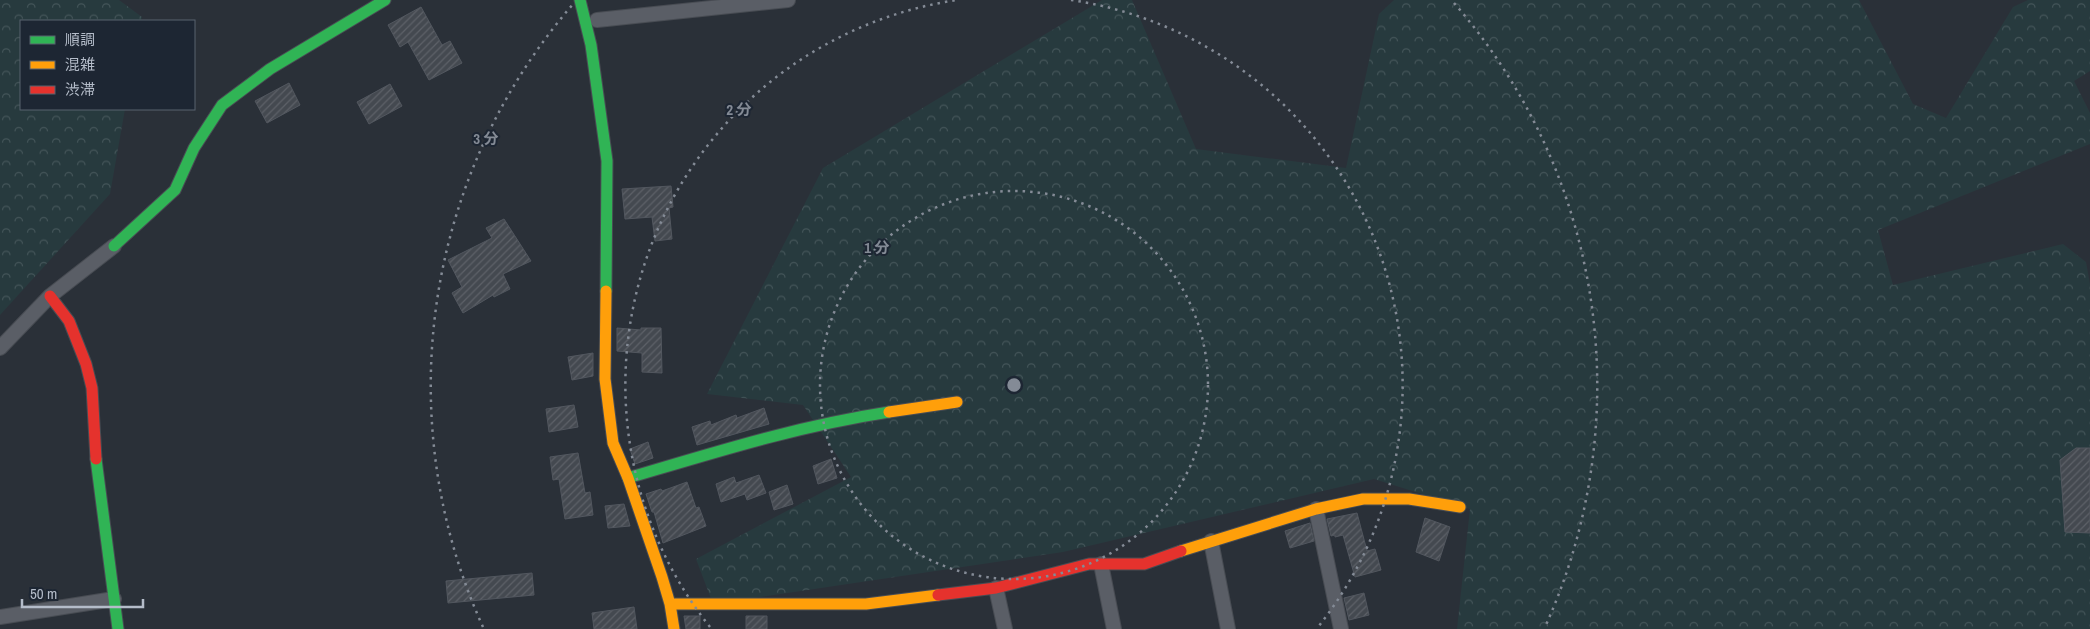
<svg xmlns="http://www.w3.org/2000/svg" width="2090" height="629" font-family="'Archivo Narrow','Noto Sans JP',sans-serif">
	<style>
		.forest { fill: url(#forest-crowns) }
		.building { fill: url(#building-hatch); stroke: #52575f }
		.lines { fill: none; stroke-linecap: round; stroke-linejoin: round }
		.street-casing { stroke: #484c53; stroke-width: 16 }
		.fast-casing { stroke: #484c53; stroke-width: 13 }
		.slow-casing { stroke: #484c53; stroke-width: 13 }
		.jam-casing { stroke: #484c53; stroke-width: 13 }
		.street { stroke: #5a5e66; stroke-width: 14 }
		.fast { stroke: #30b455; stroke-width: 11 }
		.slow { stroke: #ff9f0a; stroke-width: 11 }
		.jam { stroke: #e5322d; stroke-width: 11 }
		.ring { fill: none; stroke: #848b96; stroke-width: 2.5; stroke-dasharray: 2.5 5 }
		.centre { fill: #848b96; stroke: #1d2633; stroke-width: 2.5 }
		.ring-label { font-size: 15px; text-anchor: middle; font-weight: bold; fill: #848b96; stroke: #1d2633; stroke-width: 4; stroke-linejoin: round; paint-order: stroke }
	</style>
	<defs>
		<pattern id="forest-crowns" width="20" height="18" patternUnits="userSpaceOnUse" patternTransform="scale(1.25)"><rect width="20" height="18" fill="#273a3e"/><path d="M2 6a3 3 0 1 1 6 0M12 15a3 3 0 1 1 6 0" fill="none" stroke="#445559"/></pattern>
		<pattern id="building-hatch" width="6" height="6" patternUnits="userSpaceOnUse" patternTransform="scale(1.25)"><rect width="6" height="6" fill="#444950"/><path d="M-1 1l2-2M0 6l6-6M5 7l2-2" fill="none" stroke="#5d6168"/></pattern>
	</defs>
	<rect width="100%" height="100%" fill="#2a3038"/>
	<path class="forest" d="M0,0H119L142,17L141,21H21V109H125L110,194L0,315Z
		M1102,0H1132L1196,149L1346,168L1379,14L1394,0H1859L1913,104L1946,118L2013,7L2028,0H2090V71L2074,81L2090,113V144L1878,230L1893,285L2063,244L2086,262L2090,284V629H1457L1470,509L1374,479L1063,552L713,604L696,559L851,477L803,405L707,394L823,168Z"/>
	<path class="building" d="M421,7L442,45L450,41L462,63L429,80L408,42L400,47L388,25Z
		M289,83L300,105L267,123L255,101Z
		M390,84L402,106L369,124L357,102Z
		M671,186L673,207L669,208L672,239L655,241L652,217L625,219L622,189Z
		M504,219L531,261L503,274L510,289L494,297L493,295L463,313L452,293L462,287L448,260L492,238L486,228Z
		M617,328L641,330V328H661L662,373L642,372V353L617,351Z
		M593,353V376L572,380L568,357Z
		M574,405L578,427L549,432L546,409Z
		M764,408L769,424L697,445L692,427L710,421L711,425L736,415L737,418Z
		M648,442L653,458L635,464L630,449Z
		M2076,448H2090V533L2065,532L2060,460Z
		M578,453L585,493L590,492L593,515L565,519L559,479L553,480L550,457Z
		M831,459L837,478L818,484L813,466Z
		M759,475L766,493L747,500L745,494L721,502L716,484L734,477L736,483Z
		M687,482L696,508L699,507L706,526L663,543L654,512H652L646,494L661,489L662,491Z
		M787,485L793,504L774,510L769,492Z
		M624,504L630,526L608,528L605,506Z
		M1357,513L1367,551L1375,549L1381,570L1355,577L1343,535L1335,537V535L1331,536L1327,519Z
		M1425,518L1450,527L1439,561L1416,552Z
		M1310,523L1314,541L1290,548L1285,531Z
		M532,573L534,595L448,603L446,581Z
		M1364,593L1369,615L1349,620L1344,598Z
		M634,607L637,629H594L592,613Z
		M684,616H700V629H686Z
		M746,616H767V629H746Z"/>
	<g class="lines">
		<defs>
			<path id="street" d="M597,20L788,0
				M0,348L50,296L114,246
				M1316,509L1341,629
				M1211,541L1228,629
				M1101,564L1114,629
				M996,588L1005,629
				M0,617L114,599"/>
			<path id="fast" d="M580,0L591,45L607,161L606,291
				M114,246L175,190L194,148L222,105L270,69L385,0
				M96,459L118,629
				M628,478C716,452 798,426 889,412"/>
			<path id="slow" d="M606,291L605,379L613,443L628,478L662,577L670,604L674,629
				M889,412L957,402
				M1181,551L1316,509L1363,499H1409L1460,507
				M670,604H866L938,595"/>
			<path id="jam" d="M50,296L69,321L86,364L92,388L96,459
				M938,595L996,588L1089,564H1144L1181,551"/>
		</defs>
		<use href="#street" class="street-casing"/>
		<use href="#fast" class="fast-casing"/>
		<use href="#slow" class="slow-casing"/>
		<use href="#jam" class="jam-casing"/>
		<use href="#street" class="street"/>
		<use href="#fast" class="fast"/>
		<use href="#slow" class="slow"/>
		<use href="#jam" class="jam"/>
	</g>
	<g class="ring">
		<circle cx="1014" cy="385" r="194"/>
		<path d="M710 627A389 389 0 0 1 957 0M1071 0A389 389 0 0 1 1318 627"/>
		<path d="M483 627A583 583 0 0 1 574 3M1454 3A583 583 0 0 1 1545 627"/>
	</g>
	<circle cx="1014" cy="385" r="8" class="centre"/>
	<g class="ring-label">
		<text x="739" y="115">2 分</text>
		<text x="486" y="144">3 分</text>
		<text x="877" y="253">1 分</text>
	</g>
	<rect x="20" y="20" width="175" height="90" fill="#1d2633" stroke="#59626f"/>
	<rect x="30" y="36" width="25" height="8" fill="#30b455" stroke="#59626f"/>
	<text x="65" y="45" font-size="15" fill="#b4bcc9">順調</text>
	<rect x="30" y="61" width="25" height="8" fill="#ff9f0a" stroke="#59626f"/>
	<text x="65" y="70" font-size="15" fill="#b4bcc9">混雑</text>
	<rect x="30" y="86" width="25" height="8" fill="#e5322d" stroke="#59626f"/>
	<text x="65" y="95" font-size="15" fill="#b4bcc9">渋滞</text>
	<path d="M22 599v8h121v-8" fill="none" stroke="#b4bcc9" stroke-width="2.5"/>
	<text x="30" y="599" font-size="15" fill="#b4bcc9" stroke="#1d2633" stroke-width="4" paint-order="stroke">50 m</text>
</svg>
